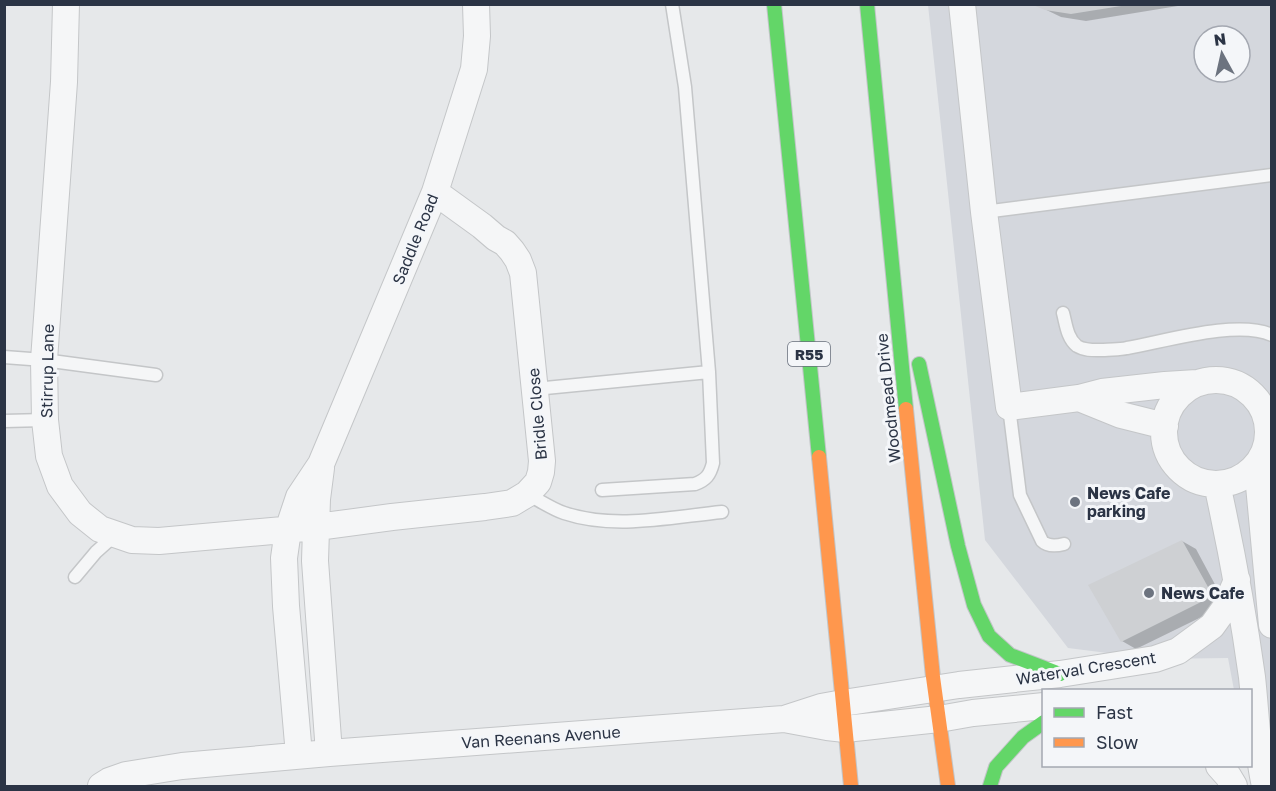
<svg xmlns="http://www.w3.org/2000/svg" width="1276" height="791" font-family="'Golos Text',sans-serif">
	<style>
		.built { fill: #d4d7dd; fill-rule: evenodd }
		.shadow { fill: #0003 }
		.building { fill: #ced0d3 }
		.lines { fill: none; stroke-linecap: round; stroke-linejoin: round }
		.lane-casing { stroke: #c4c6c8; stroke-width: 15 }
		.street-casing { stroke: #c4c6c8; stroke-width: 28 }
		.fast-casing { stroke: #c2c5c8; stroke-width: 16 }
		.slow-casing { stroke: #c2c5c8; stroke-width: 16 }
		.lane { stroke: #f5f6f7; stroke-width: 12 }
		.street { stroke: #f5f6f7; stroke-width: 26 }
		.fast { stroke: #63d668; stroke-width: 14 }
		.slow { stroke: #ff974d; stroke-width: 14 }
		.poi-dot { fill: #6c737f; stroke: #f4f6f9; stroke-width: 2 }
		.labels { text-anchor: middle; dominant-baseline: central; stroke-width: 6; stroke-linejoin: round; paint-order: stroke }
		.shield { fill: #f4f6f9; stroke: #676e7b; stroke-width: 1.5 }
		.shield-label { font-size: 15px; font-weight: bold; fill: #2b3445 }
		.street-label { font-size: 16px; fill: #2b3445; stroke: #f4f6f9 }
		.poi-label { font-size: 16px; font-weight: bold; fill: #2b3445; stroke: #f4f6f9; text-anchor: start }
	</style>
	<rect width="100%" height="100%" fill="#e6e8ea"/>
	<path class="built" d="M928,5H1271V786H1252L1248,766H1250V690H1234L1228,658L1155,659L1068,648L985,540ZM1204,36H1240V72H1204Z"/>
	<path class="shadow" d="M1034,4H1190L1086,21L1061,17Z
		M1182,541L1196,549L1226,605L1136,649L1122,641Z"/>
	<path class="building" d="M1033,5H1121V6L1071,14L1045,10Z
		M1182,540L1213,596L1121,642L1088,585Z"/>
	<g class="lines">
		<defs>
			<path id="lane" d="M984,212L1272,175
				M1063,313C1066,324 1067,338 1077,346C1085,351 1095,350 1104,350C1111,349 1119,350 1127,348C1163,342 1237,319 1272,335
				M4,357L44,360L156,375
				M535,389L709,372
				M1009,407L1020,495L1042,541C1048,547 1056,546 1064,544
				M4,421L45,420
				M1268,423H1272
				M602,490L695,484C706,480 710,475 713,463L709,372L685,87L672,4
				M527,494C539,500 552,509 564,513C615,530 671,517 722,512
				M75,577L96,552L115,535"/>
			<path id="street" d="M66,4L64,82L44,360L45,420L49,456L60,486L80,513L100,529L132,540L159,541L317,527L392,517L485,507L512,503L527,494L538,482L541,472L542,461L523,273L518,260L512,251L505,243L496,238L482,226L435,192
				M962,4L984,212L1009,407L1079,398L1102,392L1165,385L1197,383
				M1164 432a52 52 0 1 1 104 0a52 52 0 1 1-104 0Z
				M1079,398L1121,415L1165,426
				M1257,464L1272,625
				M321,468L317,499L315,561L329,753
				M1217,484C1231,548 1243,612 1252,677C1256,714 1257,751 1265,786
				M787,718L821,707L843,703L959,685L1060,674L1155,659L1178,651L1212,626L1225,608L1237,580
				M299,755L286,606L284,558L288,530L299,497L321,464L435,192L474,69L477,36L476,4
				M1219,766L1228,776L1234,786
				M101,786L109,781L126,775L182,766L329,753L784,719L827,727L845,729L939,719L973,713L1044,706"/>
			<path id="fast" d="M774,4L819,457
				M867,4L906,409
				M919,364L958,546L974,605L989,636L1010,655L1060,674
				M990,786L996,767L1023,737L1044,722"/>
			<path id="slow" d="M906,409L933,677L948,786
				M819,457L851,786"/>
		</defs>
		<use href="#lane" class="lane-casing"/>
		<use href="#street" class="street-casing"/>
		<use href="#fast" class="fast-casing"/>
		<use href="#slow" class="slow-casing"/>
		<use href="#lane" class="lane"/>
		<use href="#street" class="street"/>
		<use href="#fast" class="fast"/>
		<use href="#slow" class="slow"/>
	</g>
	<g class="poi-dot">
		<circle cx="1075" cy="502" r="6"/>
		<circle cx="1149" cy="593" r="6"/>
	</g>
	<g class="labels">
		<rect class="shield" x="788" y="342" width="42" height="24" rx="4.5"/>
		<g class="shield-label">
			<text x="809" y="354">R55</text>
		</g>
		<g class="street-label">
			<text transform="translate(415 239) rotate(-68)">Saddle Road</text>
			<text transform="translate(47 371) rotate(-89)">Stirrup Lane</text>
			<text transform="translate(888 398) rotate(-96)">Woodmead Drive</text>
			<text transform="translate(537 414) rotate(-95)">Bridle Close</text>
			<text transform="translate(1086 668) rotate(-9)">Waterval Crescent</text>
			<text transform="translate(541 737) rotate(-4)">Van Reenans Avenue</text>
		</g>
		<g class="poi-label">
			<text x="1087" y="493">News Cafe<tspan x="1087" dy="18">parking</tspan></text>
			<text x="1161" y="593">News Cafe</text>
		</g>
	</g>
	<rect width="1276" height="791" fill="none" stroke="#2b3445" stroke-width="12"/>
	<rect x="1042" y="689" width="210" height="78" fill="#f4f6f9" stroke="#a4a8b1" stroke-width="1.5"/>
	<rect x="1054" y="708" width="30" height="9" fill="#63d668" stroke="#a4a8b1" stroke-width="1.5"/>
	<text x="1096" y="719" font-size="18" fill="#2b3445">Fast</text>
	<rect x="1054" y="738" width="30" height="9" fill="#ff974d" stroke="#a4a8b1" stroke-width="1.5"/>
	<text x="1096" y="749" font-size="18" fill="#2b3445">Slow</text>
	<g transform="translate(1222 54) rotate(352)"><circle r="28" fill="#f4f6f9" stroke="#a4a8b1" stroke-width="1.5"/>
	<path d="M0-4.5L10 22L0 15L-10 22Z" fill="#6c737f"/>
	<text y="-9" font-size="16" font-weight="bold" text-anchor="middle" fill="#2b3445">N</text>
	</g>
</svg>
